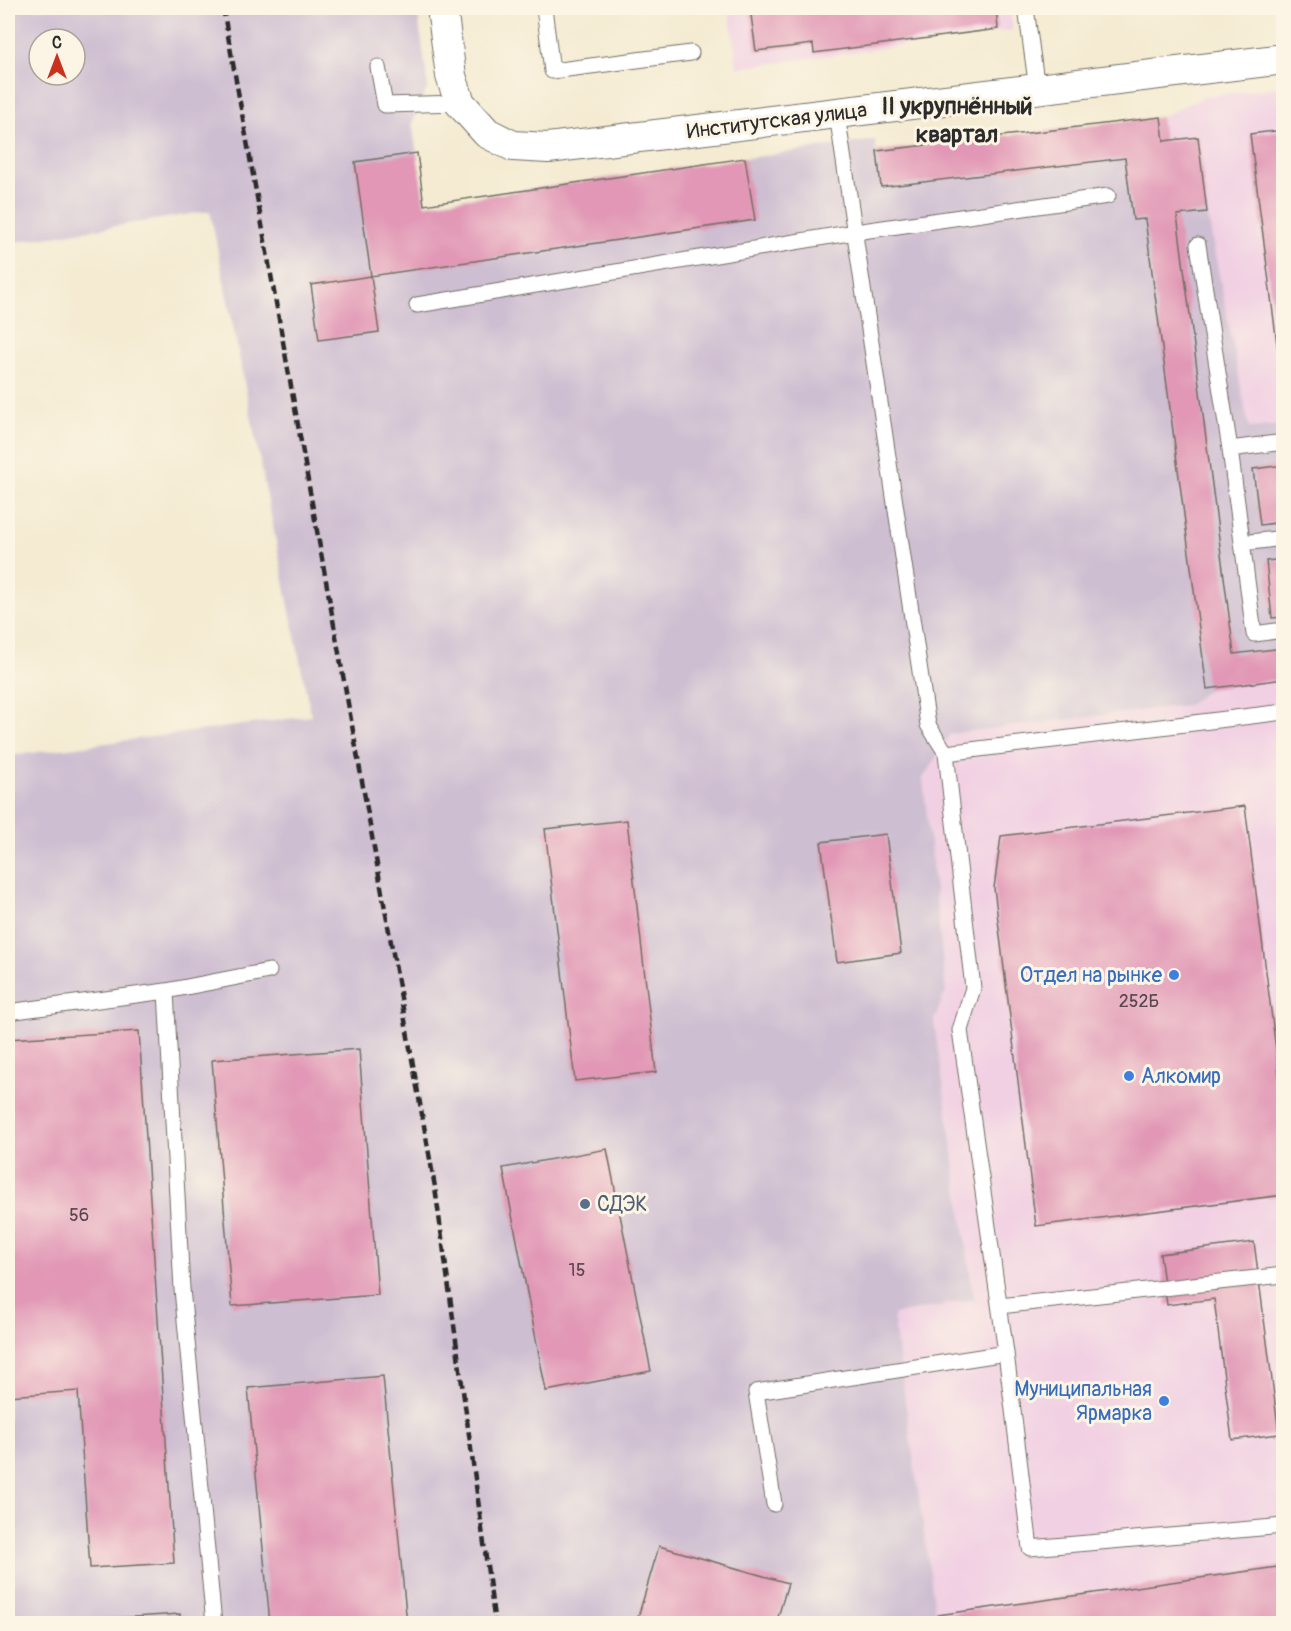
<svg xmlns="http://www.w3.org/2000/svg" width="1291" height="1631" font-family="Pangolin,sans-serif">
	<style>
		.built { fill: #f1d0e3 }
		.industrial { fill: #cebed1; fill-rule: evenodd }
		.building { fill: #e197b5 }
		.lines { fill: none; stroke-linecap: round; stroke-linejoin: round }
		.lane-casing { stroke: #716e65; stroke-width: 17 }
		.street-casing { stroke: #716e65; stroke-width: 32 }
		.lane { stroke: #fff; stroke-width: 15 }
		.street { stroke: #fff; stroke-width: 30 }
		.rail { stroke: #2b2b2b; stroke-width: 4.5; stroke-dasharray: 9 4.5; stroke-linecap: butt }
		.shop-dot { fill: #3f7fe0; stroke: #fcf5e5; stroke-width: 2 }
		.service-dot { fill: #5c6f8a; stroke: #fcf5e5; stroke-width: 2 }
		.labels { text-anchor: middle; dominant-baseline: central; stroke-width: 6; stroke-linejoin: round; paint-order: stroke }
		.number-label { font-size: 18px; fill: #58464e }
		.street-label { font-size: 21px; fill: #2b2b2b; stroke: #fcf5e5 }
		.shop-label { font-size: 21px; fill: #366cbe; stroke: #fcf5e5; text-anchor: end }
		.service-label { font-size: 21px; fill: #4e5e75; stroke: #fcf5e5; text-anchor: start }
		.quarter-label { font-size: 24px; font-weight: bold; fill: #2b2b2b; stroke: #fcf5e5 }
	</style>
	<rect width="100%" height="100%" fill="#fcf5e5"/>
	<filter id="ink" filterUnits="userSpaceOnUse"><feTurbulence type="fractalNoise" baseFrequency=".0167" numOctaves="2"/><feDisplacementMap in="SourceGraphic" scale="12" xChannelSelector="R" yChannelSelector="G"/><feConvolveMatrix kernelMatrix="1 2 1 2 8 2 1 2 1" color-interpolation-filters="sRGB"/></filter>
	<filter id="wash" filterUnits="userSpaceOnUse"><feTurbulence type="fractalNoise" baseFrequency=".008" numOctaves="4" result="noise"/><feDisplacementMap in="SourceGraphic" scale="24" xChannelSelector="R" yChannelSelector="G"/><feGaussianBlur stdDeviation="1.35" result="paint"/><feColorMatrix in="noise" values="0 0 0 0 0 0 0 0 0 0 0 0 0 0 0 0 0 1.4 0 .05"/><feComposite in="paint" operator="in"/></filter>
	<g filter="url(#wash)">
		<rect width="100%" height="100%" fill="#f4ebd2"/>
		<path class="built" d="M729,8H1010L1013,30L737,68Z
			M1283,86V425L1249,429L1207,212L1173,216L1161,117L1203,97Z
			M1283,679V1623H937L893,1315L974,1299L934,1021L946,991L923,780L950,734L1188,705L1207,689Z"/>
		<path class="industrial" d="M8,8H417L428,86L412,123L425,204L875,140L881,187L1103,161L1099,125L1161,117L1173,215L1207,212L1249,428L1283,425V679L1208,689L1188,705L950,734L923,779L946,991L934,1021L974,1299L893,1315L937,1623H8V756L311,716L210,211L8,243ZM39,39H75V75H39Z"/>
		<g id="blocks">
			<path class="building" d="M750,8H996L998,29L814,53L813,44L756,51Z
				M1161,117L1164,141L1198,137L1207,212L1177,215L1234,654L1284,648V679L1207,689L1145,219L1133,220L1125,158L881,187L877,151Z
				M1284,130V382L1282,383L1250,134Z
				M417,153L424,205L745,158L755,220L371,276L355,162Z
				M371,276L379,332L319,340L311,285Z
				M1284,465V522L1260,525L1253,469Z
				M1284,559V617L1272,618L1266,561Z
				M1245,806L1284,1113V1195L1036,1226L994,888L1001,836Z
				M627,820L656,1072L575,1081L545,829Z
				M886,834L901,953L837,962L821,842Z
				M139,1031L174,1563L90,1568L78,1391L8,1396V1039Z
				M359,1049L378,1295L232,1306L212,1060Z
				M607,1149L651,1371L546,1391L503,1168Z
				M1254,1242L1279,1434L1232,1440L1214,1299L1167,1305L1160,1254Z
				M383,1376L407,1624H270L248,1388Z
				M659,1546L788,1583L776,1624H636Z
				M1284,1566V1624H939L938,1615Z
				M180,1614V1624H54V1622Z"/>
		</g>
	</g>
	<g filter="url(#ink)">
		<use href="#blocks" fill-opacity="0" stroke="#716e65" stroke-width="1.5"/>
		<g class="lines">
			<defs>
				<path id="lane" d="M544,8L552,71L691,53
					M1026,8L1037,89
					M378,67L385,105L460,103
					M837,114L928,725L946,753L973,988L960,1030L1006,1353L1030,1548L1284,1526
					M1198,245L1230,449L1254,634L1284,630
					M417,305L855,232L1108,196
					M1230,449L1284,442
					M1242,543L1284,538
					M946,753L1284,712
					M166,991L269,971
					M8,1012L166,991L182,1289L214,1624
					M1000,1306L1284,1275
					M774,1504L756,1392L1006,1353"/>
				<path id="street" d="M442,8L451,76L460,103L487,133L513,146L548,148L1284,59"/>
			</defs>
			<use href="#lane" class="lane-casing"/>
			<use href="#street" class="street-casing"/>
			<use href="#lane" class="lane"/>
			<use href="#street" class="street"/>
			<path class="rail" d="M223,8L435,1187L495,1624"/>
		</g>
	</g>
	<g class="shop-dot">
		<circle cx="1174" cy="975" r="6"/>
		<circle cx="1129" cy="1076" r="6"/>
		<circle cx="1164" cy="1401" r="6"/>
	</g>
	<circle class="service-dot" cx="585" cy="1204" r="6"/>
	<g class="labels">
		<g class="number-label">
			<text x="1139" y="1001">252Б</text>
			<text x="79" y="1215">56</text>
			<text x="577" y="1270">15</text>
		</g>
		<g class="street-label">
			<text transform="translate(777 121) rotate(-7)">Институтская улица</text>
		</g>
		<g class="shop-label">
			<text x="1162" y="975">Отдел на рынке</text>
			<text x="1141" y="1076" text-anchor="start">Алкомир</text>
			<text x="1152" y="1389">Муниципальная<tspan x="1152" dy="24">Ярмарка</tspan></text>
		</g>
		<g class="service-label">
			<text x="597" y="1204">СДЭК</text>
		</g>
		<g class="quarter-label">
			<text x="957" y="106">II укрупнённый<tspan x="957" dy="28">квартал</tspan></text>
		</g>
	</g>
	<rect width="1291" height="1631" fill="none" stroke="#fcf5e5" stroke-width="30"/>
	<g transform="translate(57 57)"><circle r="28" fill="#fcf5e5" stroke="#a8a49b" stroke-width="1.5"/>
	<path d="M0-4.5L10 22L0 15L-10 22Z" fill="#c8321e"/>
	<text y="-9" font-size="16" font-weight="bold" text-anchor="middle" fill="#2b2b2b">С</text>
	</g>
</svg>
